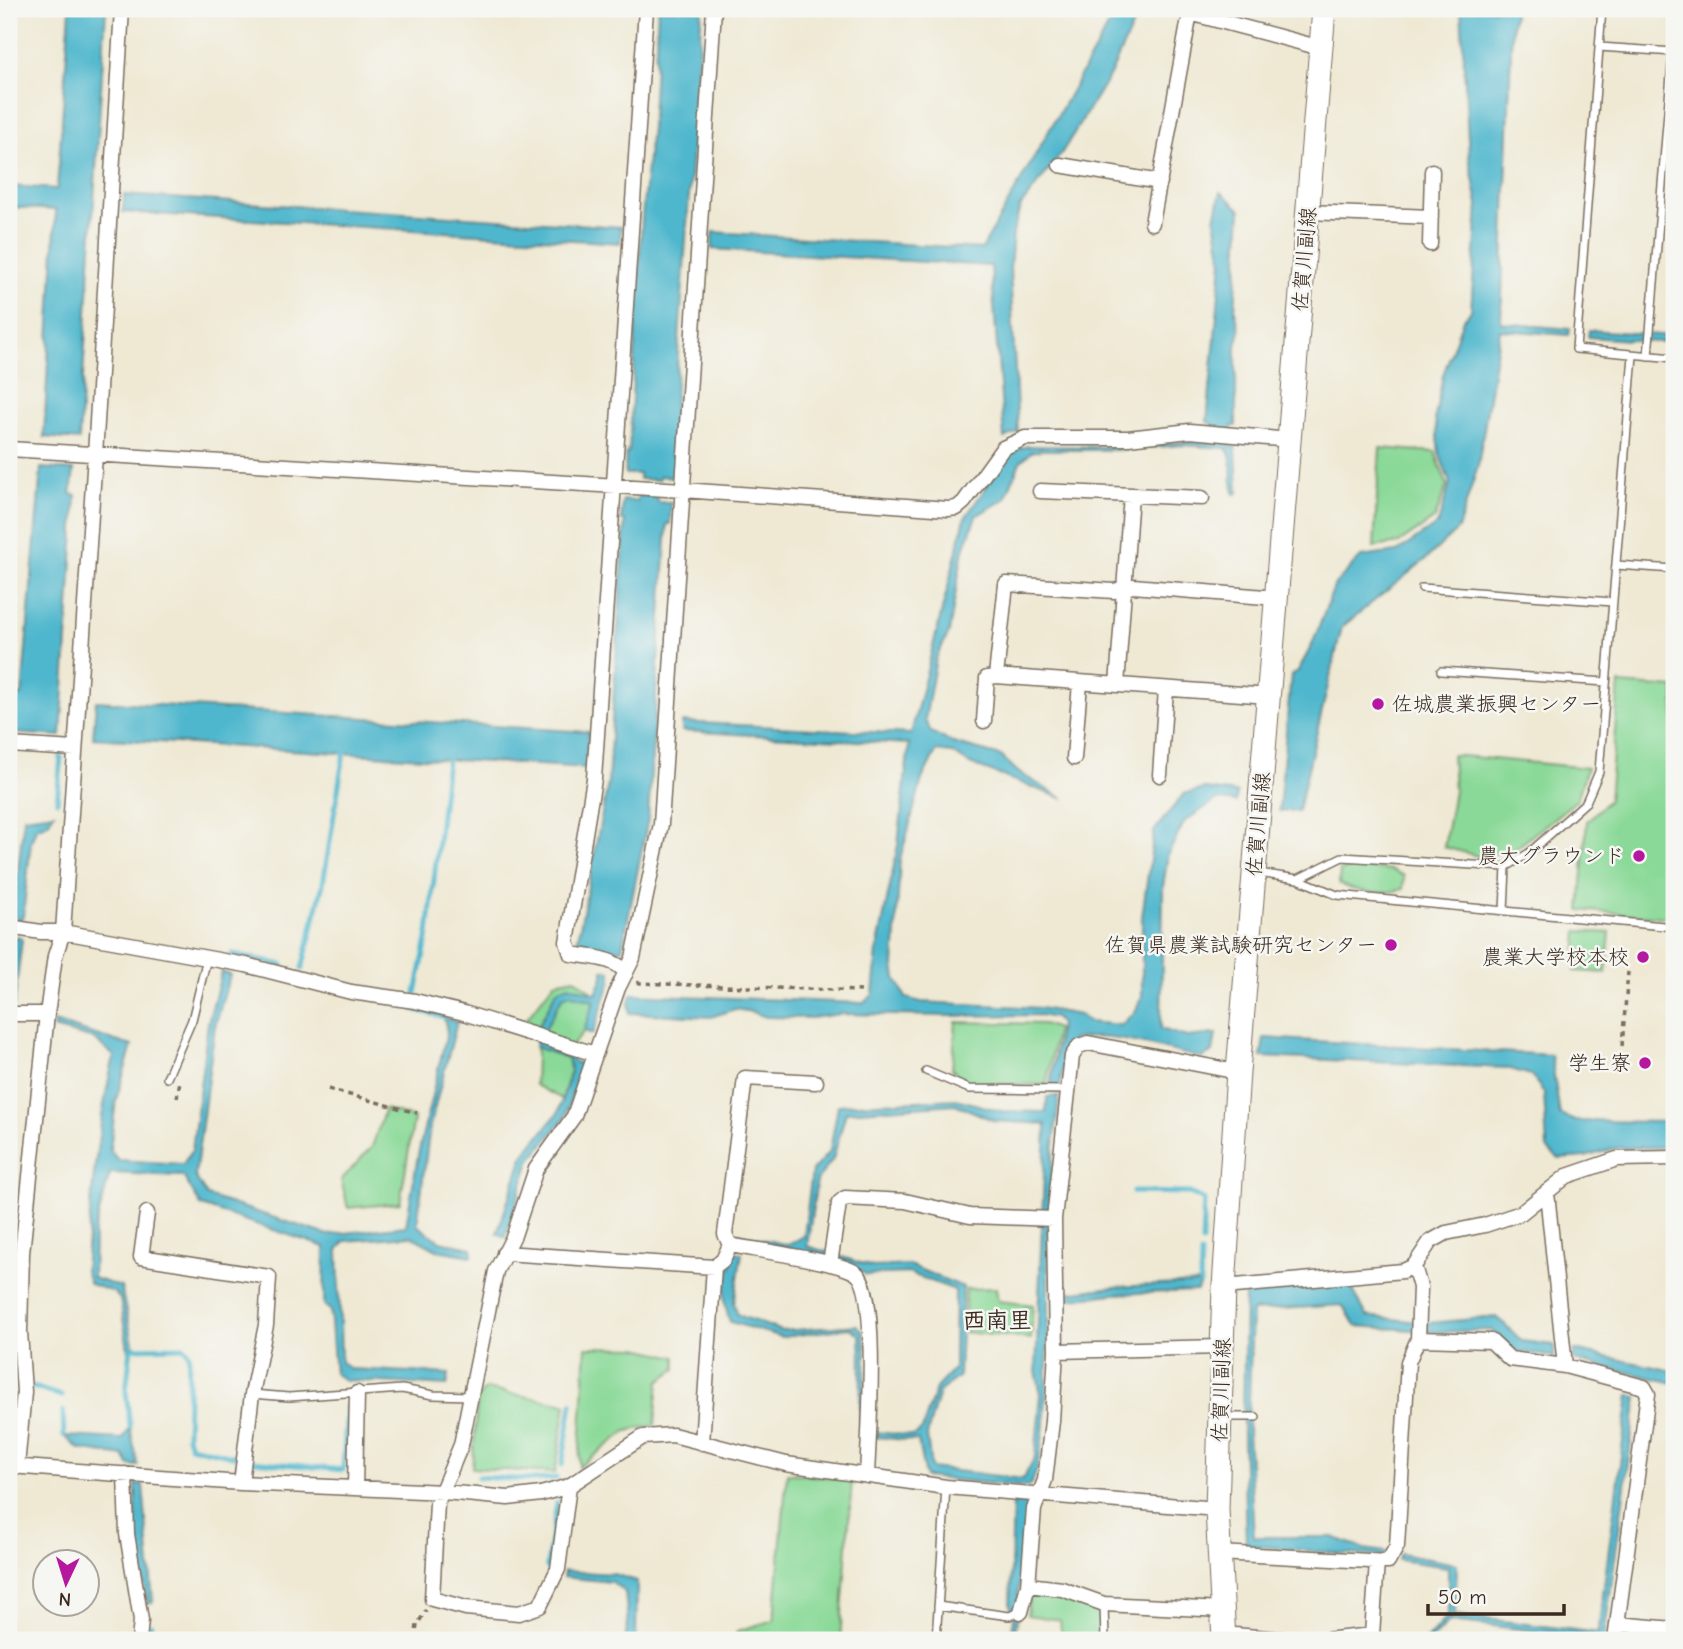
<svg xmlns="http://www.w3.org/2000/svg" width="1683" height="1649" font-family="'Comic Neue','Klee One',sans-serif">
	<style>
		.green { fill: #8ad998; stroke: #62825b; stroke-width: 2 }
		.water { fill: #4fb7cd; stroke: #457076; stroke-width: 2; fill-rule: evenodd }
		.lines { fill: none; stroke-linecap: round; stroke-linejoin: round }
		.stream { stroke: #4fb7cd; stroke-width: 5 }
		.service-casing { stroke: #7a6d5e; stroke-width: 10 }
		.minor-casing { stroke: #7a6d5e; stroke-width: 17 }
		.primary-casing { stroke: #7a6d5e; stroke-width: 25 }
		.path { stroke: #7a6d5e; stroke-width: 3.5; stroke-dasharray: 5 5; stroke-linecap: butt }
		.service { stroke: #fff; stroke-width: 7 }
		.minor { stroke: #fff; stroke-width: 14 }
		.primary { stroke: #fff; stroke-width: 23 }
		.poi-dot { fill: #b5179e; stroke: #f6f6f2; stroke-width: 2.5 }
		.labels { text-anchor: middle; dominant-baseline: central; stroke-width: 5; stroke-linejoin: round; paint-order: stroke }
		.street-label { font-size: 21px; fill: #3b2a1e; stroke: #f6f6f2 }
		.poi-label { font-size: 21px; fill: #3b2a1e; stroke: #f6f6f2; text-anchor: end }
		.neighbourhood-label { font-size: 23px; font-weight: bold; fill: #3b2a1e; stroke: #f6f6f2 }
	</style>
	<rect width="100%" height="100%" fill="#f6f6f2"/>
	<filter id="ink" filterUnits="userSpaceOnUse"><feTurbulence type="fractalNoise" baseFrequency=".0143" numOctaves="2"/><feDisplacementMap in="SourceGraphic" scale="14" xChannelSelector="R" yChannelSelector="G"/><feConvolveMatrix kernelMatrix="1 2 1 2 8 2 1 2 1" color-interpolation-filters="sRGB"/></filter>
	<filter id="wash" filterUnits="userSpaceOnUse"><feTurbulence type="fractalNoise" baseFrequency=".00686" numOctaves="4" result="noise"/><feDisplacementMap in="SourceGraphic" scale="28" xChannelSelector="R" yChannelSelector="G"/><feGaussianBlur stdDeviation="1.57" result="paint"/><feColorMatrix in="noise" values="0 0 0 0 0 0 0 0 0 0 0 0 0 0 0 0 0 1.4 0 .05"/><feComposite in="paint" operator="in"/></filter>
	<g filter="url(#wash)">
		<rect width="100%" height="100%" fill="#efe9d4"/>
		<path class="green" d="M1380,448L1435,452L1447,485L1435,518L1399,543L1374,547Z
			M1619,684L1674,688V918L1580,910L1587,821L1609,800Z
			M1452,755L1587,768L1577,800L1515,849L1481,857L1444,847L1454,791Z
			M1352,867L1392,870L1404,876L1403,889C1383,895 1357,893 1339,884L1340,871Z
			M1578,931L1610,933L1606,973L1575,971Z
			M575,978L596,995L584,1031L568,1051L567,1058L571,1071L562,1099L535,1085L537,1029L523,1023L555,982Z
			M956,1022L1044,1024L1057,1029L1046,1085L966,1083L952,1069Z
			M385,1109L414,1118L400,1203L348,1208L341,1180L372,1147Z
			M996,1288L998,1301L1033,1305L1031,1339L964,1332L966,1289Z
			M586,1347L638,1348L676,1357V1369L659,1381L655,1425L627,1431L579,1467Z
			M486,1389L566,1404L555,1473L472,1468L478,1397Z
			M787,1473L852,1480L840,1640H735L737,1631L774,1620Z
			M1030,1592L1059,1594L1099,1608L1101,1640H1062L1060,1620L1027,1615Z"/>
		<path class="water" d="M70,9H106L79,440L44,437L56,210L9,207V186L57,189Z
			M658,9H702L671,455L675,456L673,477L660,476L659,480L639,479V474H625L626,452H629L642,217L652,117Z
			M1118,9H1140L1110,75L1061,154L1020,207L1013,233L1010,268L1018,432L1004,438L991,266L712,249L713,232L982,249Z
			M1461,9H1515L1512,24L1501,323L1570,329L1569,335L1500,330L1478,466L1458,529L1426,559L1342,627L1298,811H1279L1291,675L1298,671L1312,645L1335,584L1361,557L1397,552L1438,524L1450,483L1439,453L1435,417L1443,375L1463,320L1471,311L1478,204L1469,157Z
			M1221,192L1241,210L1235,311L1240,331L1236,345V426H1232L1230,446L1236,447L1238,493L1235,494C1227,479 1237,461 1226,448L1182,445L1117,450H1041L1031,452L1020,462L1005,499L976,516L962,555L949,633L936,658L925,720L931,732L953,743L1001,756L1018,772L1064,799L970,764L952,753L936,751L922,779L900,860L894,966L896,978L906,998L921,1002L1040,1008L1080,1015L1089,1022L1121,1025L1135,1012L1142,997V917L1154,831L1184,794L1205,789L1237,793L1236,802L1217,800L1185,821L1168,854L1163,887L1161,1029L1187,1037L1216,1034L1213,1052L1202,1058C1163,1050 1110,1030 1072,1040L1064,1054L1060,1088L1050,1086L1060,1024L1055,1018L1040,1015L948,1016L840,1014L812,1018L766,1017L752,1012L735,1009L711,1017L630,1013L629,1004L632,994L862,1003L873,995L877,951L898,845L909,744L682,731V722L911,734L965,518L1009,454L1017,449L1028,446L1116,447L1193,441L1211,442L1213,424L1207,422L1222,262L1215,219Z
			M124,195L621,227L620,243L123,212Z
			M1589,330L1674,336V343L1588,337Z
			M41,468L74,470L71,494L76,495L61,736L9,733V694L22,695Z
			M638,495L658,497V502L671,503L670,524H667L648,819L622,949H611V953L601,952L600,947L577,943L608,783L625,521L621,520L623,500L637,501Z
			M96,701L589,732L586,768L93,738Z
			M54,813L48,823L36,828L31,842L23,916L19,922L13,914L24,817Z
			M18,936L22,939L14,1006L9,1009L14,938Z
			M603,970L611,971V980L593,1034L584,1031L594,1001L569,994L562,998L544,1031L537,1029L557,990L569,985L596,994L603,977Z
			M222,971L230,975L215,1026L195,1176L207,1196L328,1235L406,1226L418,1155L447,1032L444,1017L457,1022L430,1126L417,1225L440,1241L472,1248V1256L437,1250L411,1236L345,1241L338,1250L341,1362L351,1369L449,1374L447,1386L345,1380L335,1374L330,1310L324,1305L325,1247L201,1206L183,1176L110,1173L94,1232L93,1278L121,1287L134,1348L128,1349L120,1299L114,1292L90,1284L85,1271C91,1198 97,1127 114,1056L94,1039L53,1028L54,1022L132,1046L116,1100L110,1150L118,1160L183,1164L192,1150L208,1023Z
			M1264,1038L1551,1055L1560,1115L1575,1121L1674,1122V1147L1617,1148L1585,1157L1559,1159L1547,1149L1544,1093L1531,1075L1507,1068L1261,1057Z
			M536,1040L568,1051L574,1062L582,1064L565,1117L530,1161L505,1237L497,1233L524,1154L558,1113L571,1071L567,1058L535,1047Z
			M1059,1096C1055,1140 1049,1185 1048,1229C1047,1269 1054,1470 1027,1487L925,1477L918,1441L875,1437L876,1432L914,1436L922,1430L936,1388L954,1369L955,1290L909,1273L867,1275L836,1259L734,1239L735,1233L788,1245L804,1236L812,1171L830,1151L838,1105L956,1099L1001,1111L1046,1112L1047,1097ZM955,1104L995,1121L1046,1124L1036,1371L1041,1395L1035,1457L1023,1479L931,1468L927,1435L939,1392L959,1376L963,1287L909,1265L873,1267L807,1246L817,1180L833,1159L846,1112Z
			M736,1252L742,1253L734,1304L738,1315L782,1331L857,1325L864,1333L866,1353L863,1435H860L861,1356L860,1335L850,1328L782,1337L730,1322C720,1294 725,1279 736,1252Z
			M1342,1281L1353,1290L1367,1316L1427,1323L1497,1317L1522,1341L1554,1345V1357L1516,1351L1491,1330L1439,1332L1356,1326L1342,1305L1252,1311L1248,1432L1254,1537H1333L1364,1549L1386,1552L1383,1557L1246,1545L1243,1432L1245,1290Z
			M1200,1283L1197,1291L1114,1294L1060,1300V1294L1113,1287Z
			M1574,1350L1674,1371V1383L1573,1360Z
			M1629,1395L1637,1397L1604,1639L1450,1621L1430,1640H1426L1448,1615V1567L1398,1560L1400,1554L1457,1564L1455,1615L1598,1633Z
			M130,1427L138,1466L129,1465L124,1456L79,1449L64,1436L123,1439Z
			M136,1484L143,1485L153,1602L150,1604L147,1602L136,1526Z
			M1013,1502L1028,1504L1017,1605L1018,1616L1014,1640H1010L1014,1618L1010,1605Z
			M564,1571L613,1574L637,1581L636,1640H625L628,1623L625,1592L612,1582L563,1577Z"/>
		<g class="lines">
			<path class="stream" d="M57,801L61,757
				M232,954L283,965
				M302,969L323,884L344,753
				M416,993L428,934L447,760
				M414,1009L444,1017
				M1133,1192L1190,1193L1204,1200L1202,1242
				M1200,1283L1201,1254
				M32,1387L62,1396
				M63,1411L64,1436
				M130,1427L126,1391L131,1348L184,1347L189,1353L187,1437L190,1446L237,1457
				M253,1461L343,1470L347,1406
				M562,1465L572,1403
				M478,1477L533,1480L556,1478
				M549,1571L547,1566L557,1503
				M150,1640L151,1625"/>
		</g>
	</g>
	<g filter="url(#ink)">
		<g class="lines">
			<defs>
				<path id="service" d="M1602,9L1576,349L1674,358
					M1599,47L1674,52
					M1648,356L1674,38
					M1616,565L1674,569
					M1422,588L1613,602
					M1441,671L1606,682
					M1258,873L1298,879L1337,895L1674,927
					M1298,879L1342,857L1506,867L1529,853L1586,802L1599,772L1633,355
					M1504,911L1506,867
					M926,1071L969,1089L1068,1090
					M167,1078L192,1020L207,958
					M252,1394L289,1397L402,1389L433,1395L470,1396
					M1222,1417H1256
					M1104,1604L1105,1640
					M938,1606L1009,1616L1021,1612
					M936,1640L946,1487"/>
				<path id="minor" d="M1060,165L1160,182
					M1308,212L1431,217
					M1152,223L1190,13L1321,48
					M1430,244L1432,171
					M9,449L683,490L948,509L957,508L964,502L1003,448L1025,438H1128L1190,431L1290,440
					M1040,491L1202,498
					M1117,685L1131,495
					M1269,696L996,676L1006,584L1114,591L1133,586L1277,598
					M984,721L987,678L996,676
					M9,745L75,749
					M1074,758L1080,683
					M1160,775L1166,689
					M9,927L41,932H63L246,965L351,992L415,1001L464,1013L595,1054
					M626,973C615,957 588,957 571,954L567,942L594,779L646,9
					M9,1014H47
					M1547,1193L1565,1366L1644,1387L1648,1394L1615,1640
					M147,1213L141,1257L269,1277L266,1325L252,1394L241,1483
					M730,1245L725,1234L745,1078L816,1082
					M504,1253L714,1267L723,1260L730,1245C755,1250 839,1261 856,1273C880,1290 868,1444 867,1476
					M830,1264L839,1203L845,1198L905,1201L970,1216L1054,1219
					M1414,1266L1420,1287L1418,1339
					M1224,1287L1403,1271L1414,1266L1430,1242L1446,1233L1485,1225L1521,1213L1567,1176L1617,1159L1674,1158
					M1056,1351L1222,1347
					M702,1443L714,1267
					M10,1466L241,1483L444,1492L508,1498L541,1494L569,1486L643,1437L673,1435L786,1464L946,1487L1217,1509
					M17,1466L24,1392L20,1332L22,1253L47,1014L55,956L63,932L95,455L122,9
					M125,1474L127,1534L141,1620L139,1640
					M569,1486L558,1569L540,1606L519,1613L466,1608L432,1599L437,1503L461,1445L496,1271L514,1235L536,1169L574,1116L618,988L633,958L661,824L714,9
					M355,1488L357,1393
					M1218,1553L1388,1562L1397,1546L1408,1362L1418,1339L1491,1341L1510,1359L1565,1366
					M1222,1610L1104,1604L1062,1589L1028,1585L1034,1509L1045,1480L1052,1421L1056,1351L1054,1219L1072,1056L1079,1046L1088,1043L1238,1072
					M1021,1612L1028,1585
					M1617,1624L1674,1629
					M1223,1634L1292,1640
					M1325,1640L1372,1635L1377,1562"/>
				<path id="primary" d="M1224,1640L1217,1509L1224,1287L1238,1072L1324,9"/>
			</defs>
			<use href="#service" class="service-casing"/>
			<use href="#minor" class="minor-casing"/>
			<use href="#primary" class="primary-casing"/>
			<path class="path" d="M637,982L639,983L861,991
				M1622,1046L1628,972
				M328,1089L417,1113
				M177,1098L180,1081
				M415,1640L417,1625L426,1610"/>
			<use href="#service" class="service"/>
			<use href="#minor" class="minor"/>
			<use href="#primary" class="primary"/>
		</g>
	</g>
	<g class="poi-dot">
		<circle cx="1378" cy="704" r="7"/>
		<circle cx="1639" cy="856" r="7"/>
		<circle cx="1391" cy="945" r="7"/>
		<circle cx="1643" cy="957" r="7"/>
		<circle cx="1645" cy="1063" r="7"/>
	</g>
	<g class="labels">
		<g class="street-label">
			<text transform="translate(1304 259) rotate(-85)">佐賀川副線</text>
			<text transform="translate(1258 824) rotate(-85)">佐賀川副線</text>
			<text transform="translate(1221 1390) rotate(-88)">佐賀川副線</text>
		</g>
		<g class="poi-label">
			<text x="1392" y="704" text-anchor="start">佐城農業振興センター</text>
			<text x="1625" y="856">農大グラウンド</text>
			<text x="1377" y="945">佐賀県農業試験研究センター</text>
			<text x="1629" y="957">農業大学校本校</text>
			<text x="1631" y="1063">学生寮</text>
		</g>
		<g class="neighbourhood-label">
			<text x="997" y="1320">西南里</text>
		</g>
	</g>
	<rect width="1683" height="1649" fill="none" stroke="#f6f6f2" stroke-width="35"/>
	<g transform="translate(66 1583) rotate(184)"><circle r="33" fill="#f6f6f2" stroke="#aba49d" stroke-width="2"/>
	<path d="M0-5L12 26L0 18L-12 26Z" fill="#b5179e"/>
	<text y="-10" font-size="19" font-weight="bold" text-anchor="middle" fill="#3b2a1e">N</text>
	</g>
	<path d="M1428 1604v10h136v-10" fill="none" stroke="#3b2a1e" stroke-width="3.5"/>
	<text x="1438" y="1604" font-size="21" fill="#3b2a1e" stroke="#f6f6f2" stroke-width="5" paint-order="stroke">50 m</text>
</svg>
